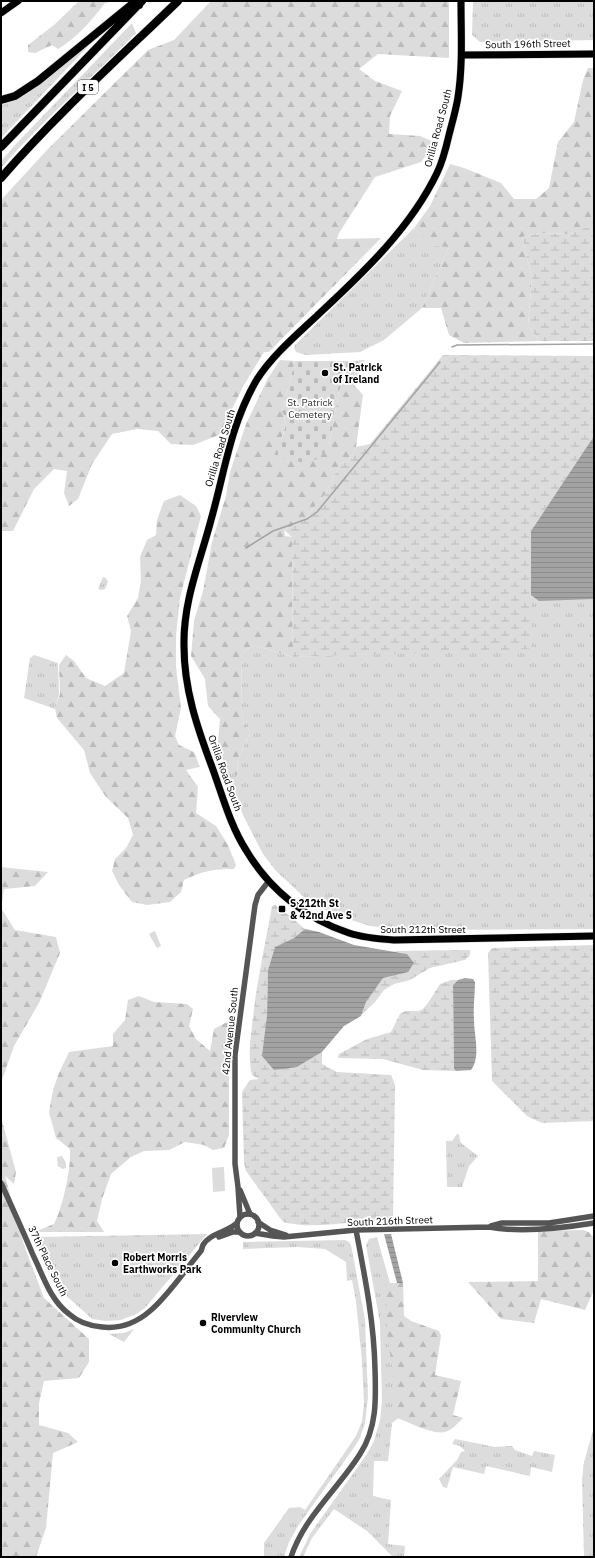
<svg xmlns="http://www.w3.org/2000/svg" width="595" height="1558" font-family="'IBM Plex Sans',sans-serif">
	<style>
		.grass { fill: url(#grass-tufts) }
		.forest { fill: url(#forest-firs) }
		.wetland { fill: url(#wetland-marsh) }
		.cemetery { fill: url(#cemetery-stones) }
		.pitch { fill: #dcdcdc }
		.water { fill: url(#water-rules) }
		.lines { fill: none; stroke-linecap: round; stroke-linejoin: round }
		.stream { stroke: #a3a3a3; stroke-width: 1.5 }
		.major-casing { stroke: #dbdbdb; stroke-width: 8 }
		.highway-casing { stroke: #dbdbdb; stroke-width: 9 }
		.minor { stroke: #555; stroke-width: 5.5 }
		.major { stroke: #000; stroke-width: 7 }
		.highway { stroke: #000; stroke-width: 8 }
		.poi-dot { fill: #000; stroke: #fff; stroke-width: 1.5 }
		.labels { text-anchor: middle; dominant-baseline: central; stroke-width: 3.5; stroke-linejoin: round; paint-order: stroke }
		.shield { fill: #fff; stroke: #4c4c4c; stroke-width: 1 }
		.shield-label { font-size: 9px; font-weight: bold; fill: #000 }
		.street-label { font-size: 10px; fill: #000; stroke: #fff }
		.poi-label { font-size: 10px; font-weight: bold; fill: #000; stroke: #fff; text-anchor: start }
		.park-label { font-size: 10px; fill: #333; stroke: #fff }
	</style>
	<defs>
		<pattern id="grass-tufts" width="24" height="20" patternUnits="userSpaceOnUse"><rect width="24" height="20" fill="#dcdcdc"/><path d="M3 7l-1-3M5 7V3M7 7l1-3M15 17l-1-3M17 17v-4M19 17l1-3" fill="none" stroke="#bbb"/></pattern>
		<pattern id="forest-firs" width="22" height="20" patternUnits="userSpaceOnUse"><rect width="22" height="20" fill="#dcdcdc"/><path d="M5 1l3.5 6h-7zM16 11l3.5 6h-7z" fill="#bbb"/></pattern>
		<pattern id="wetland-marsh" width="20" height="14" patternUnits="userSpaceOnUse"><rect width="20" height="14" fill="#dcdcdc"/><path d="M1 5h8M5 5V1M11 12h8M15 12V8" fill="none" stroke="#bbb"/></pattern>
		<pattern id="cemetery-stones" width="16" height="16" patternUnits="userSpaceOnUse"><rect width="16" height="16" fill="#dcdcdc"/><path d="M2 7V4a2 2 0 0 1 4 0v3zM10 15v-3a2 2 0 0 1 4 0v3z" fill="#bbb"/></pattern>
		<pattern id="water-rules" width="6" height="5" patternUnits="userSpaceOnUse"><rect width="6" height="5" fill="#a3a3a3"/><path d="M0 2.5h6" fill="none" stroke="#8b8b8b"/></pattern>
	</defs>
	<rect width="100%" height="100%" fill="#fff"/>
	<path class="grass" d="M473,1H594V40L480,42L472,35Z
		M132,23L136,33C91,79 43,120 1,168V161L17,143Z
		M99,35L1,138V105L22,97Z
		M414,228L433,245L449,247L422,308L384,340L360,352L306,355L296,352L294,348L295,345Z
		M103,577L106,578L108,582L105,589L102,590L98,589Z
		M594,594V929L408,930L370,926L333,914L304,897L276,871L263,854L243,815L226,769L237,776L238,758L250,733L241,715L242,653L253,645L293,657L531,648V595Z
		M34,655L58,663L59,694L55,709L24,698L30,658Z
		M155,931L161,946L157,948L150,936L149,934Z
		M457,1134H459L460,1141L461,1143L478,1156L469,1166L462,1187H447L446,1141H452Z
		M62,1156L66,1163V1168L62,1169L60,1167H58L57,1157Z
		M207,1234L145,1308L136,1314L121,1320L106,1321L92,1319L60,1290L34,1237Z
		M377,1237L390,1283L401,1416L392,1423L388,1461H374L373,1496L391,1500L388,1544L405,1546L404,1557H393L367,1531L334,1509L312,1538L303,1557H299L310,1534L367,1454L374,1441L380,1420L382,1401L380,1323L366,1245L369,1239Z
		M345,1240L349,1242L351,1245L365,1320L368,1397L365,1423L360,1438L353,1449L298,1526L289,1542L284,1557H264V1543L289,1508L300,1507L305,1510L356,1436L362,1421L364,1404L362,1361L356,1301L352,1280L347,1281L346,1262L325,1249L297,1247L243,1249V1242Z
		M134,1329L124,1342L109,1334L124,1333Z
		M594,1427V1557H584L582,1479L584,1462Z
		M455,1439L495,1447L512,1446L515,1450L532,1456L534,1451L555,1455L552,1472L531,1467L530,1476L486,1466L484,1474L453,1467L447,1488L443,1487L439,1479L457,1460L461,1452L465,1451L460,1446L452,1444Z"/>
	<path class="forest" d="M79,1H116L105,3C92,20 77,38 58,49L52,45L35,53L28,52V45L54,25Z
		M211,1H449V58L378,54L359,69L375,81L402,91L390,116L389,134L420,136L436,143L421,162L375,177L339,233L337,239L381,238L269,352H264L244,385L219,435L193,445L171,444L158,431L137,429L112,434L92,464L78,499L69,506L64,493L67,471L54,469L34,489L13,531H1V200L48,149L148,50L174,40Z
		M588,68H594V218L591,226L570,234L541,233L522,237L532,278L528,325L539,341L464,343L449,335L441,308H422L449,247L433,246L414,228L430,206L450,164L464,168L501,183L514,199H536L549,188L558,142L574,122L583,80Z
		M280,360L295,361L282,412C288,422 284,430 281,440L329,446L339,391L351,361L365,360L354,385L363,395L356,447L349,460L340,464L325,494L303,521L284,530L285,536L292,537L293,657L253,645L242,653L241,715L250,733L238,758L237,776L226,769L218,742L220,719L208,706L205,679L191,656L194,621L203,591L212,542L226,496L230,472L246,424L268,378Z
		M180,495L196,506L201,516L180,598L176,636V667L181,708L175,736L179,745L194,752L200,767L186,770L198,787L196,813L216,826L228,845L236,865L234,869C214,869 202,871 184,880L181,892L170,902L147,905L132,902L119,885L112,871L115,859L126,848L133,835L128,818L106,797L90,773L84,750L57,718L55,708L60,694L59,665L66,655L74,661L86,678L105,686L124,673L131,631L127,616L138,598L141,580L140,557L147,540L156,535L157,520L164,501Z
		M1,867L48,872L35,886L4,889L1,908L15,930L56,937L60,953L39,1003L14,1046L2,1080L1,1101Z
		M139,996L154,1002L187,1004L193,1009L189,1026L196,1039L210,1051L214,1029L229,1021V1135L224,1148L213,1150L204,1145L185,1142L169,1150L144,1151L131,1157L111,1174L102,1199L97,1221L104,1232H34L54,1224C63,1206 71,1170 70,1149L56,1138L49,1112L53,1090L59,1073L69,1052L113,1046V1034L125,1020L128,1000Z
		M1,1117L16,1172L14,1184L5,1176L24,1245L44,1298L89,1339V1362L79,1378L44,1381L39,1403V1425L68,1433L78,1442L53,1453L46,1528L36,1557H1Z
		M584,1230L590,1233L594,1238V1290L585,1310L541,1299L534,1323L501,1319L468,1282L538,1281V1231Z
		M386,1283H403L404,1316L411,1321L439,1331L441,1336L435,1375L461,1381L453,1415L463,1418C458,1423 452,1430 445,1432C432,1435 406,1421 393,1416L394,1380L387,1333Z"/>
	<path class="wetland" d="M594,218V341H539L528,325L532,278L522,237L541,233L570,234L590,226Z
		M443,355L594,356V436L531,531V649L293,657L292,537L284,530L303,521L325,494L340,464L349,460L356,447L370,444Z
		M274,905L278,906L305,929L294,938L275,947L268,970L267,1015L263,1056L297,1067L322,1052V1064L337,1072L391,1075L395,1085L393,1218C357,1219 319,1231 283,1222L246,1171L244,1163L242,1092L250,1080L259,1079L252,1075C248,1058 250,1042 252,1026C256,985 265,946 272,906Z
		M594,945V1121L542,1123L527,1116L492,1081L488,953L492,948Z
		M470,950V955L465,960L430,968L410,980L394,984L384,990L375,1002L361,1015L366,1002L383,977L395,974L407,954L393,951Z
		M451,980H458L453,985L454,1069L456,1071L423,1070L383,1059L339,1058L338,1057L339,1054L367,1039L391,1032L400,1014L405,1011H419L423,1009L428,1003L440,984Z"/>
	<path class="cemetery" d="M295,361H351L339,391L329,446L317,459L305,463L274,456C279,443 291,425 282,412Z"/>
	<path class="pitch" d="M56,666V674L47,675V667Z
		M224,1167L225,1191L213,1192L212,1168Z"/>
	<path class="water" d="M594,436V599L539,601L531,595V531Z
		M305,929L319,932L354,945L407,954L414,963L408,972L383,978L366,1002L361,1016L344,1026L322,1052L297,1067L274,1070L262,1056L267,1015L268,970L275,947L294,938Z
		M465,978L473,979L475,982C475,994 473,1007 474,1020C474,1035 481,1057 471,1070L456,1071L454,1069L453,985L458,980Z
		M384,1234H391L403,1283H397Z"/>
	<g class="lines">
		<path class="stream" d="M452,347L457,345L594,344
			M246,548L273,531L307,519L317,512L440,362"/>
		<defs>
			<path id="major" d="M461,1C461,33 463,65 458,97C456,110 452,123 449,135C446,148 443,161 437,173C411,227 365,271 322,311C300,332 272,355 256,381C230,426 225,471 211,520C200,562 183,601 184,646C184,689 197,727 212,767C222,794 230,825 246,850C269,889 306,919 349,933C364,938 379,939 394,940L594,936
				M1,13L18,1
				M462,55L594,54"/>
			<path id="highway" d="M1,100L15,96L38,81L131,5H139
				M1,147L142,1
				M1,178C56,115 118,59 178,1"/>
		</defs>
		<use href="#major" class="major-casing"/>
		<use href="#highway" class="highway-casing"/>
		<path class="minor" d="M1,1183C12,1207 23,1231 33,1255C43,1275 50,1300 69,1314C78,1322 90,1326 102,1327C120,1329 136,1323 150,1311C168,1296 185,1270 201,1251C202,1249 202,1247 203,1245C210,1233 228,1232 237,1223
			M240,1190L250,1214
			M237 1225a11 11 0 1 1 22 0a11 11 0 1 1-22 0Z
			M240,1217L238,1187L235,1164V1055L255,905L258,895L268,882
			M258,1222L270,1230L286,1235
			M491,1226L502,1223H549L594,1216
			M255,1233L273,1236L284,1237L356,1230L489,1227C520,1233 563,1228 594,1223
			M219,1237L233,1232H240
			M291,1557C304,1517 338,1489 360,1454C377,1428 376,1399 375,1369C374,1322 365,1277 356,1230"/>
		<use href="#major" class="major"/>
		<use href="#highway" class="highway"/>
	</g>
	<g class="poi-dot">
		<circle cx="325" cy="373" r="4"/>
		<rect x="278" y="905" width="8" height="8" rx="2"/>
		<circle cx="115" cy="1263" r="4"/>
		<circle cx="203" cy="1323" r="4"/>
	</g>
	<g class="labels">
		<rect class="shield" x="78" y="80" width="20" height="14" rx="3"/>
		<g class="shield-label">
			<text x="88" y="87">I 5</text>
		</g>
		<g class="street-label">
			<text transform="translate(528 44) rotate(-1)">South 196th Street</text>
			<text transform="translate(438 128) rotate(-75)">Orillia Road South</text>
			<text transform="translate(220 448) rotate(-73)">Orillia Road South</text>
			<text transform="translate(225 773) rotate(70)">Orillia Road South</text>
			<text x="423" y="929">South 212th Street</text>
			<text transform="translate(230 1031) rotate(-84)">42nd Avenue South</text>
			<text transform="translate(390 1221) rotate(-2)">South 216th Street</text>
			<text transform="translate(48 1261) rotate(64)">37th Place South</text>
		</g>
		<g class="poi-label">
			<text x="333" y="367">St. Patrick<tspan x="333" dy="12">of Ireland</tspan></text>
			<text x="290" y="903">S 212th St<tspan x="290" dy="12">&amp; 42nd Ave S</tspan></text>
			<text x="123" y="1257">Robert Morris<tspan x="123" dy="12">Earthworks Park</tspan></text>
			<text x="211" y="1317">Riverview<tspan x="211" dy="12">Community Church</tspan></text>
		</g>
		<g class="park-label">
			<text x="310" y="402">St. Patrick<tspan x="310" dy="12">Cemetery</tspan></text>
		</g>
	</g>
	<rect width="595" height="1558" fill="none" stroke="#000000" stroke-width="4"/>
</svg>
